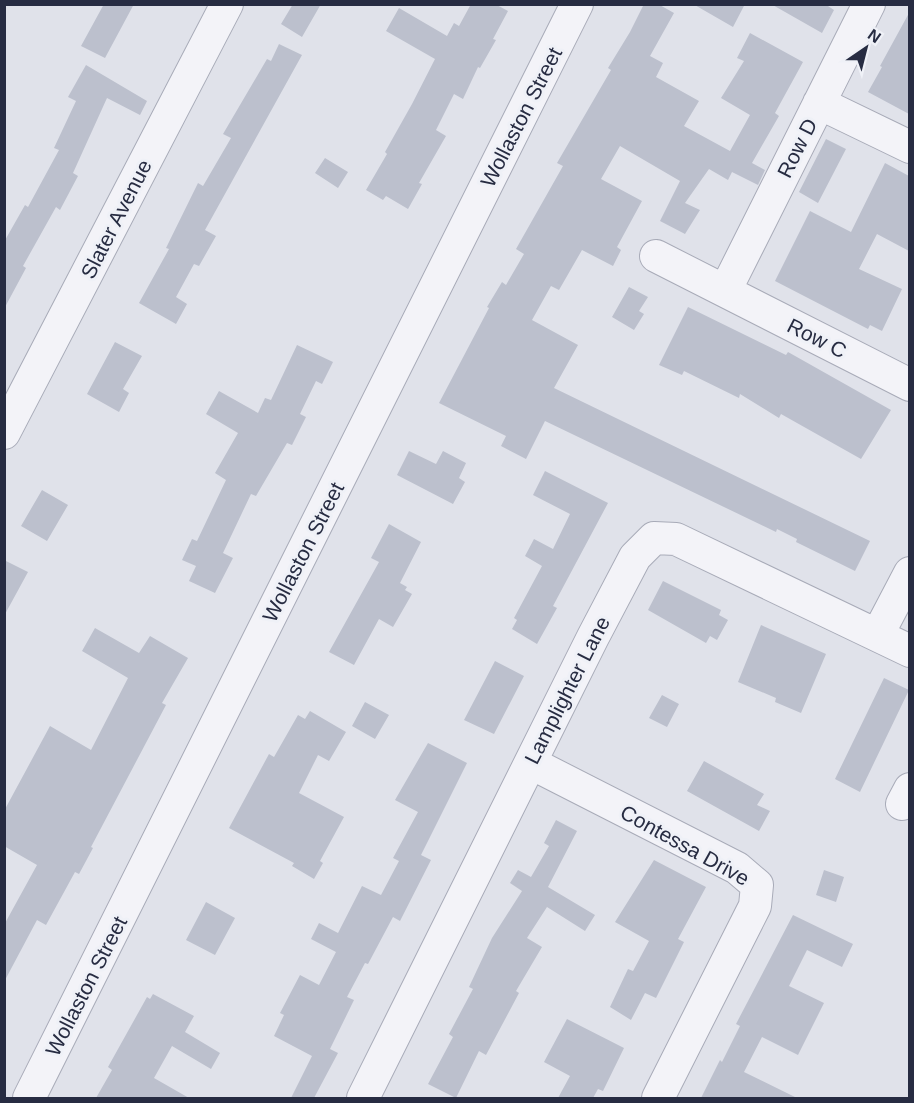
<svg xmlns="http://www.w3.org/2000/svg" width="914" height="1103" font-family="Arial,sans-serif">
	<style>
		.building { fill: #bcc0cd }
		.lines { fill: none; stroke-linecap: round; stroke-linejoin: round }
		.minor-casing { stroke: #a8abb8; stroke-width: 34 }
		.minor { stroke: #f3f3f8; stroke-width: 32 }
		.labels { text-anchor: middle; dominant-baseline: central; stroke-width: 6; stroke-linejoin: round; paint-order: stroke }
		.street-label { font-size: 21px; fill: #272c42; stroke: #eff1f7 }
	</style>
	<rect width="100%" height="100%" fill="#e0e2ea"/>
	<path class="building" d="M104,4H134L105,58L81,46Z
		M293,4H321L302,37L281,24Z
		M471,4H495L508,11L493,39L496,40L480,68L478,67L463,99L454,94L436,130L446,136L419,183L422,184L408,209L386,196L383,200L366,190L387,154L385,152L412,104L435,59L386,31L399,8L447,36L454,23L459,26Z
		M644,4H658L674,13L650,56L663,63L656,77L699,101L684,126L730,151L750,115L721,98L744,61L737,58L750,33L803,62L775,113L779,116L752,163L765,170L758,185L732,172L728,180L709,169L685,203L700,210L685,234L660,221L680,181L620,146L601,179L642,201L617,247L621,250L613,266L582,250L559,290L551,286L532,320L578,345L554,388L870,541L855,571L796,542L797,539L777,529L776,532L545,421L526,459L501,446L506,436L439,403L489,308L487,307L502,282L506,285L524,254L516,249L563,166L557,163L611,70L608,68L630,32Z
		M693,4H745L733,27Z
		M771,4H825L834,10L822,33Z
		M909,13V114L868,92L882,67L880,66Z
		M279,44L302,55L205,230L216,236L199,266L194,264L176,297L187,304L176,324L139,303L169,249L166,248L198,183L203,186L231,138L223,134L267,59L271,61Z
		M86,65L147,101L140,115L107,98L73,173L78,176L60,210L56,207L23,266L26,268L4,309V242L25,205L28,207L59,150L54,148L76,101L68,97Z
		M826,139L846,149L818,203L799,192Z
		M325,158L348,172L338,188L315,173Z
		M885,163L909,176V251L877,234L859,269L902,289L882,331L870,325L868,329L775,281L810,211L851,232Z
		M629,287L648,297L639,311L644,314L634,330L612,317Z
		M688,307L786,355L788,352L891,410L861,459L781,414L779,418L740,394L739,398L684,371L682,375L659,365Z
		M115,342L142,356L123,389L129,393L119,412L87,394Z
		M297,345L333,362L322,384L316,381L300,414L306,417L292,445L287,443L256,496L251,494L223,553L233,558L215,593L189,581L196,566L182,560L192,539L197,541L226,480L215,473L238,433L206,414L219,391L258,413L265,398L271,400Z
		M409,451L436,464L443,451L466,463L459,478L465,482L453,504L397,475Z
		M545,471L608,503L553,606L557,608L537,644L512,629L517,620L514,618L542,566L525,556L534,539L553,549L570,514L533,495Z
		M42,490L68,505L47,541L21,526Z
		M389,524L421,542L400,583L407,587L405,590L412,594L393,627L379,619L354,665L329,652L379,562L371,558Z
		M4,560L28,572L4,616Z
		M663,581L721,610L719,615L728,620L717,640L710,636L706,643L648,610Z
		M761,625L826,654L801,713L775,702L776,698L738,682Z
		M95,628L139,653L150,636L188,658L162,703L166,705L91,847L93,848L79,874L75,872L46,925L37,920L4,982V925L37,865L4,846V811L50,726L91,750L128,678L82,651Z
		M495,661L524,676L494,734L464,720Z
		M884,678L909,690L860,792L835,779Z
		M662,695L679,704L667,727L649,718Z
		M365,702L389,715L375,739L352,726Z
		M310,711L346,732L329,761L318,755L299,793L344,817L320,861L323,863L314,879L292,866L294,863L229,828L269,754L274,757L298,715L305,719Z
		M428,743L467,763L421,855L431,860L400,921L393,917L368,964L365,963L347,997L354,1000L330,1049L338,1053L314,1098H291L312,1056L274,1036L284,1015L280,1013L300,975L319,985L336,952L311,939L319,923L338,933L362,886L381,895L399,861L393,858L418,812L395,800Z
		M704,761L764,794L757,805L770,811L759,831L687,791Z
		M556,820L577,831L548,887L595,915L585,931L547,907L527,938L542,947L516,991L519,993L486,1055L479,1051L456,1098L428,1084L453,1037L449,1034L473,989L469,987L492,938L522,891L510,883L518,870L531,877L549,846L544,843Z
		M654,860L706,887L678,939L684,942L656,998L645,993L631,1020L610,1007L628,969L633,971L649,941L615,922Z
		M824,870L844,877L836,902L816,895Z
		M206,902L235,918L215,955L186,940Z
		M793,915L853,944L842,967L807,950L789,986L824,1003L798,1055L762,1037L744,1072L797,1098H701L720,1060L722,1062L740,1026L736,1024Z
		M153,994L194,1016L185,1032L220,1053L211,1069L172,1046L154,1078L189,1098H96L112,1070L108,1067L147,997L150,999Z
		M567,1019L624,1048L603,1091L598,1089L593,1098H558L570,1076L544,1062Z"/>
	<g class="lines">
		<defs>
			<path id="minor" d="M819,103L910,147
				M656,256L910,385
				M725,291L869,4
				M4,433L227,4
				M878,634L910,573
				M531,763L737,868L757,885L755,906L658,1098
				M902,804L910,789
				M29,1098L577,4
				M363,1098L593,637L635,557L654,538L676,539L910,651"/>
		</defs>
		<use href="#minor" class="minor-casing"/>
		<use href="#minor" class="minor"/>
	</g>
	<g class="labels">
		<g class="street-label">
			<text transform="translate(521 117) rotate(-63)">Wollaston Street</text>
			<text transform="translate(797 148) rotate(-63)">Row D</text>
			<text transform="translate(116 219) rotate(-63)">Slater Avenue</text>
			<text transform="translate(817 338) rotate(27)">Row C</text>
			<text transform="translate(303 552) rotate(-63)">Wollaston Street</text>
			<text transform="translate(567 690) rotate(-63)">Lamplighter Lane</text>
			<text transform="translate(685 845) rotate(29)">Contessa Drive</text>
			<text transform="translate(86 986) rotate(-63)">Wollaston Street</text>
		</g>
	</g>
	<rect width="914" height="1103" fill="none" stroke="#272c42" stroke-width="12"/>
	<g transform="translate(866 48) rotate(35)" stroke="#eff1f7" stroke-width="4.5" paint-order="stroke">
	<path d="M0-4.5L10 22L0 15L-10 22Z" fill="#272c42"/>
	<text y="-9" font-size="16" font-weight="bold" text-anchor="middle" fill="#272c42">N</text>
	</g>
</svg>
